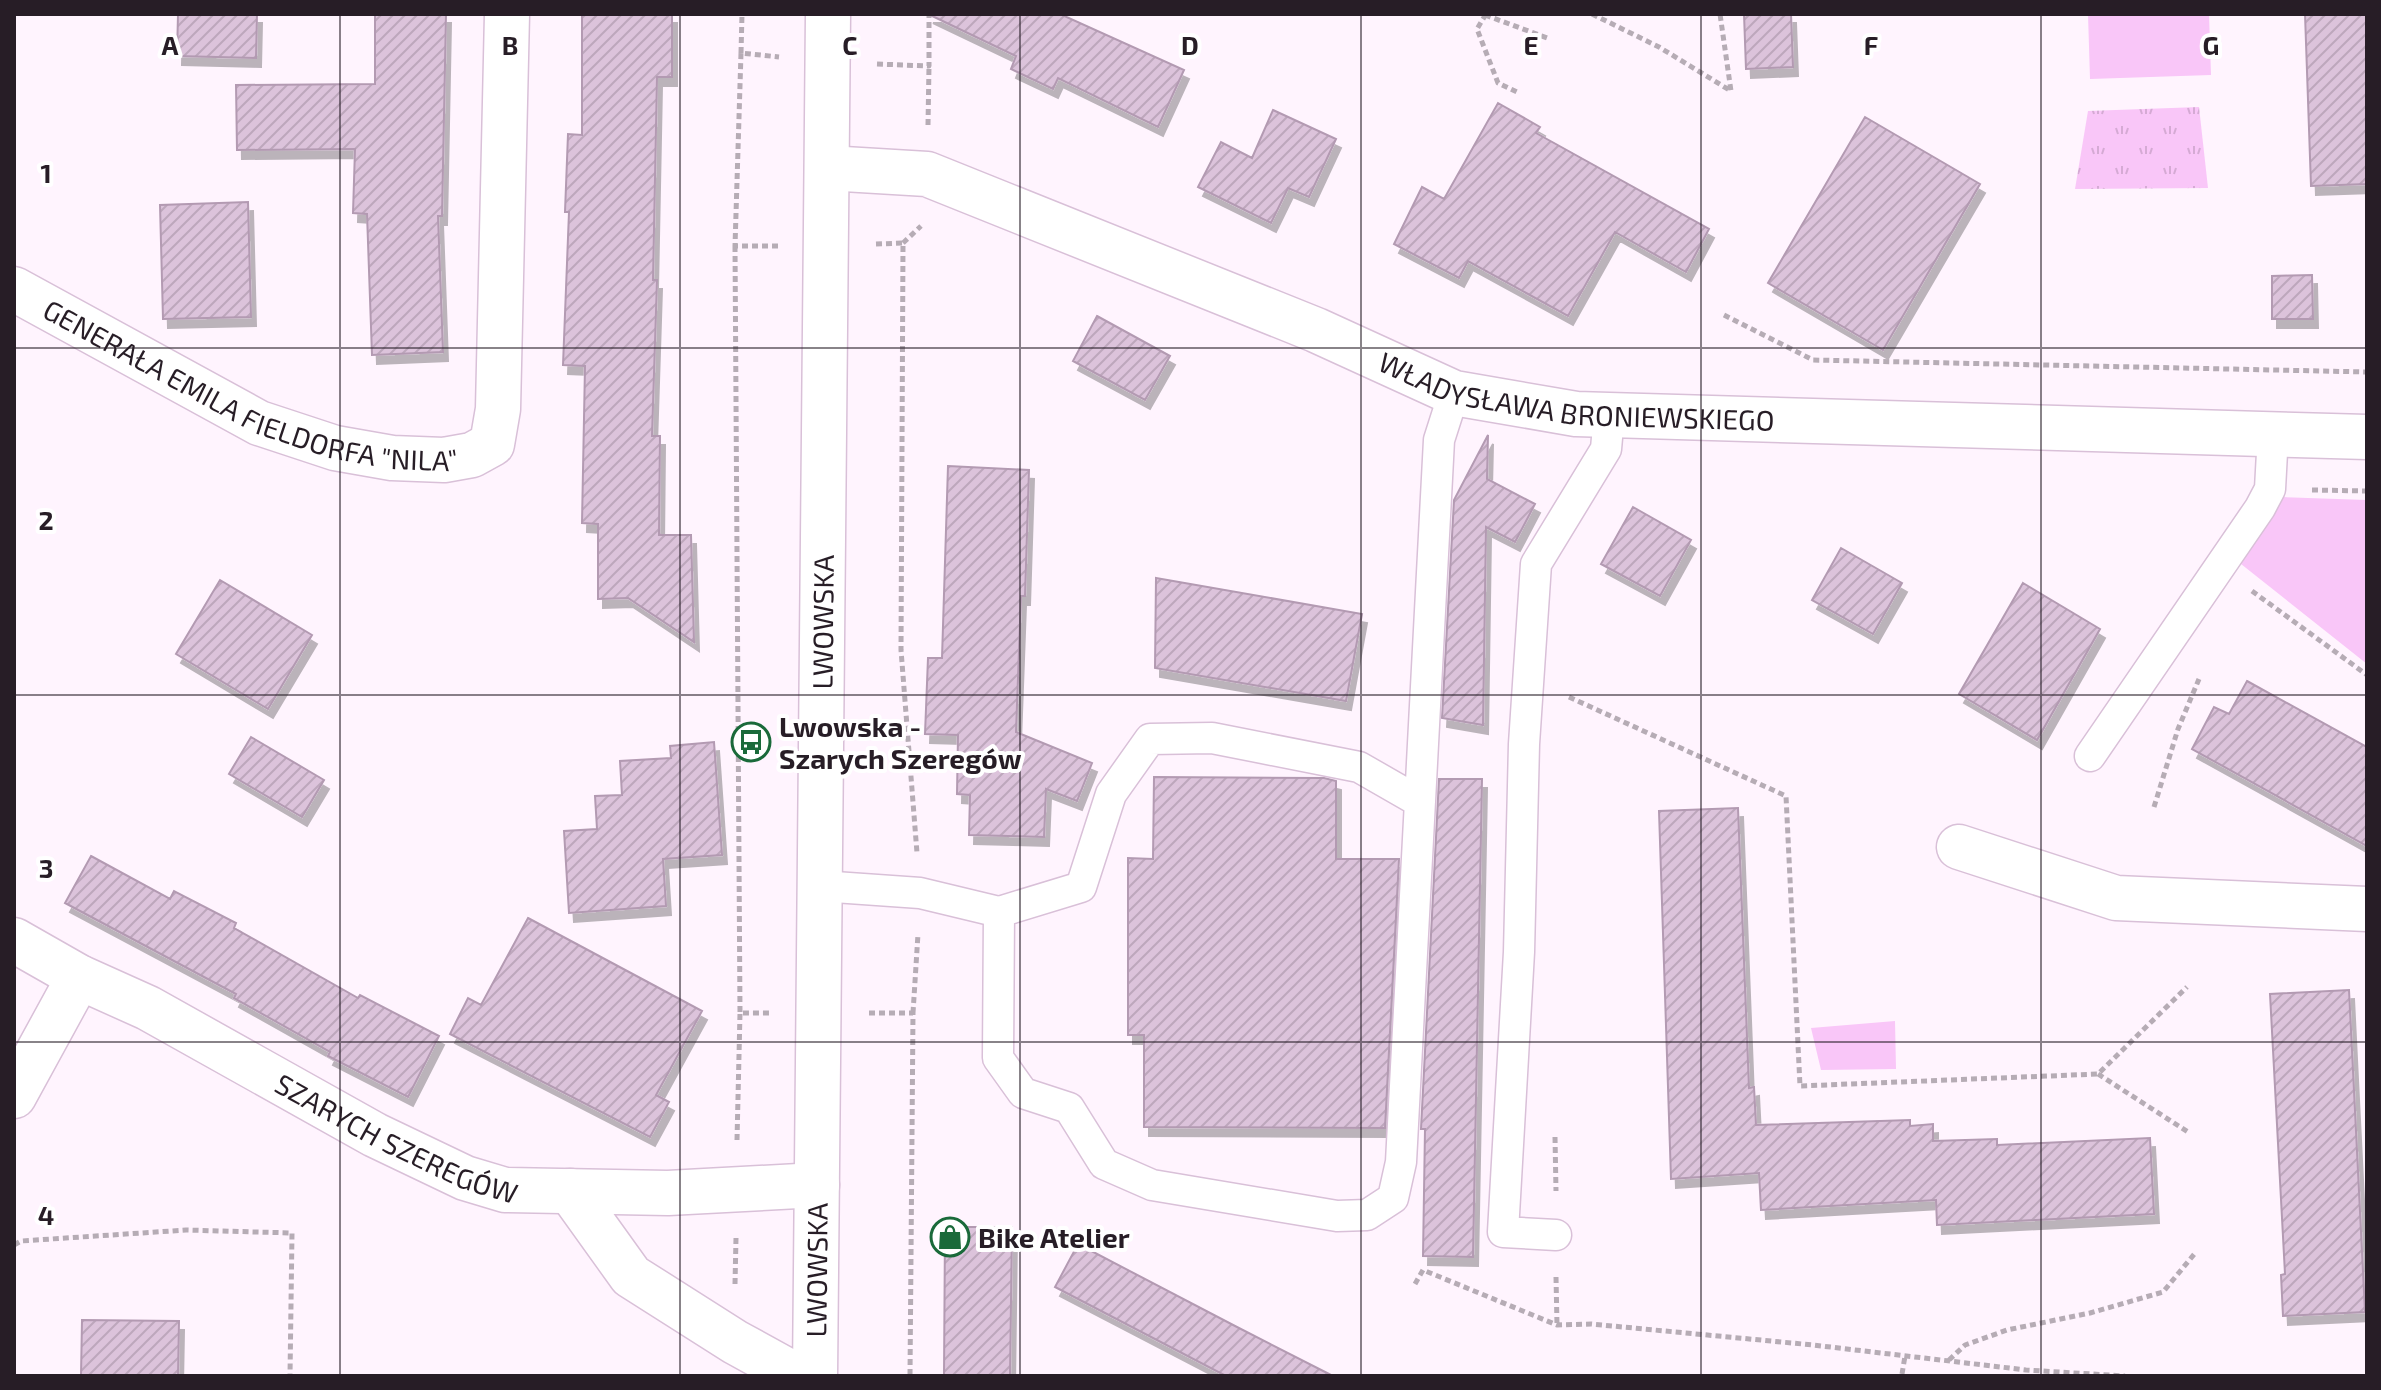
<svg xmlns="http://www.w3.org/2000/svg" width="2381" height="1390" font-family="'Exo 2',sans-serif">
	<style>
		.green { fill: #f9c6f8 }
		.park { fill: url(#park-tufts) }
		.building { fill: url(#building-hatch); stroke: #b39ab2; stroke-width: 2; filter: url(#shadow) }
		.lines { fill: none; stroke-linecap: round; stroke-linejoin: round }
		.service-casing { stroke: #d9c0d8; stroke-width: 33 }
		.minor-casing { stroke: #d9c0d8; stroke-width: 47 }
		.tertiary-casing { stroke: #d9c0d8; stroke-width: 47 }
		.path { stroke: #b6acb5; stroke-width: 5; stroke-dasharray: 6 4; stroke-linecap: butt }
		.service { stroke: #fff; stroke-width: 30 }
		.minor { stroke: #fff; stroke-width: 44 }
		.tertiary { stroke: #fff; stroke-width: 44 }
		.grid { fill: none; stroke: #271d26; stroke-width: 2; stroke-opacity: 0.55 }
		.labels { text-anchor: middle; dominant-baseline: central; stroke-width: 8; stroke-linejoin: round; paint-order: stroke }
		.street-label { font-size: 28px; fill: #271d26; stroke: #fff }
		.poi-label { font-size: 28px; font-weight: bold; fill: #271d26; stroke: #fff; text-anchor: start }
		.grid-label { font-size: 26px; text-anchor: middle; font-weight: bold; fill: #271d26; stroke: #fff; stroke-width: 8; stroke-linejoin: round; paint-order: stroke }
	</style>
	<defs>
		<pattern id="park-tufts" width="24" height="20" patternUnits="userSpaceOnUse" patternTransform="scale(2)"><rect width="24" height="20" fill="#f9c6f8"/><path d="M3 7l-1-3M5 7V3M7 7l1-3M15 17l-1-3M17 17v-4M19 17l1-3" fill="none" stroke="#d5aad4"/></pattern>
		<pattern id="building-hatch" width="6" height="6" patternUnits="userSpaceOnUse" patternTransform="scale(2)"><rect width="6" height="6" fill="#dcc3db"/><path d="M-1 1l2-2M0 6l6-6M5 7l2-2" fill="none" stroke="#bda7bc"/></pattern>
		<filter id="shadow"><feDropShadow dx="5" dy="9" stdDeviation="0" flood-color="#0004"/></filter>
	</defs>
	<rect width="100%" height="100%" fill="#fff4fe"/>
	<path class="green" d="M2088,14H2209L2211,75L2090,79Z
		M2282,497L2367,500V664L2241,564Z
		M1895,1021L1896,1069L1821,1070L1811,1028Z"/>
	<path class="park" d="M2199,107L2208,188L2075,189L2088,111Z"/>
	<path class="building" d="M178,14H257L256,58L177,56Z
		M375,14H446L442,216H438L443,352L372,355L367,214L353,213L355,149L237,150L236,85L375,84Z
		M582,14H672V77H657L653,280H657L652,436H660L659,535H691L694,642L628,598L598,599V524L582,523L585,366L563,365L569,212H565L568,134L582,135Z
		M928,14H1060L1184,70L1158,127L1058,78L1053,89L1011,69L1016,56Z
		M1744,14H1791L1793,67L1746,69Z
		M2305,14H2367V184L2311,186Z
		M1498,103L1540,127L1536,133L1709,229L1686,272L1615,232L1568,316L1468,261L1459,278L1394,244L1422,187L1444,199Z
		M1273,110L1336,139L1309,197L1288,188L1271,223L1198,187L1221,142L1252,158Z
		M1865,117L1980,184L1883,350L1768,283Z
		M248,202L251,317L163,319L160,205Z
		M2312,275L2313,319H2272V276Z
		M1097,316L1170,356L1145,400L1073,361Z
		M1488,435L1487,479L1535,504L1515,542L1486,527L1483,725L1442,718L1454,500Z
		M948,466L1029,470L1025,596H1021L1016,732L1092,763L1077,801L1046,789L1044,837L969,835L970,795L957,794L958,735L925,734L928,658H942Z
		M1633,507L1691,540L1660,596L1601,564Z
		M1841,548L1902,583L1873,634L1812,600Z
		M1156,578L1362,614L1346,701L1155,668Z
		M220,580L312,635L268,709L176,654Z
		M2023,583L2100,629L2037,740L1959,694Z
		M2247,681L2367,747V846L2192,749L2214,707L2229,714Z
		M251,737L324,780L302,817L229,774Z
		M714,742L722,855L663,859L666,906L569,913L564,831L597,829L595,796L622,795L620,761L671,758L670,746Z
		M1154,777L1324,778L1336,781V859H1399L1385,1128L1144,1127V1035H1128V858L1153,859Z
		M1439,779H1482L1473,1257L1423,1256L1425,1129H1421Z
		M1738,808L1749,1088L1754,1087L1756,1125L1910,1120V1126L1933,1124V1141L1997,1139V1145L2150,1138L2154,1214L1937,1225L1936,1200L1761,1210L1759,1173L1671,1179L1659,811Z
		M91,856L170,899L174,891L236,923L234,928L358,998L360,995L439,1036L408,1097L328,1056L330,1052L234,998L236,994L65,903Z
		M528,918L702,1011L656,1095L669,1102L650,1137L450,1034L468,998L481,1005Z
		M2349,990L2365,1312L2283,1316L2281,1275L2285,1274L2270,994Z
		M945,1227H1012L1010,1376H944Z
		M1078,1244L1237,1327L1333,1376H1226L1055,1287Z
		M82,1320L179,1321L178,1376H81Z"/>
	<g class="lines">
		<defs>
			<path id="service" d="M2090,756L2260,508L2270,489L2273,434
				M820,886L920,893L999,912L998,1058L1023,1093L1069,1108L1104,1164L1152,1185L1337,1216L1367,1215L1393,1198L1401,1162L1439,440L1454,393
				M999,912L1081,887L1111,794L1150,739L1212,738L1359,767L1420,802
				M1556,1235L1503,1232L1519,952L1524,744L1536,564L1606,449L1609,415"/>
			<g id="minor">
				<path id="s1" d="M827,168L927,174L1316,330L1454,393L1576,414L1609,415L2367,437"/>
				<path id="s2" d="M14,289L259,423L335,448L392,458L444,460L472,455L492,444L498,409L507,14"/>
				<path d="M1959,847L2116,898L2367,909"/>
				<path id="s3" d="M14,940L79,977L148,1008L375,1135L465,1178L505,1190L668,1193L817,1185"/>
				<path d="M14,1096L79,977"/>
				<path d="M570,1191L631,1276L735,1342L797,1376"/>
			</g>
			<g id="tertiary">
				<path id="s4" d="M815,1376L828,14"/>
			</g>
		</defs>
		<use href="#service" class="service-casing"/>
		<use href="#minor" class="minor-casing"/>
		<use href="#tertiary" class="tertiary-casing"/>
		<path class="path" d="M1486,14L1477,29L1498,83L1517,92
			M1592,14L1659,47L1731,91L1720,14
			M1485,15L1550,39
			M741,53L742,14
			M877,64L929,66V14
			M928,125L929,66
			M903,243L921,226
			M876,244L903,243L901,650L917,853
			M735,246L740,1013
			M778,246H735L741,53L779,57
			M1724,315L1813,360L2367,372
			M2312,490L2367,491
			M2252,591L2367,675
			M1569,697L1786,796L1800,1086L2098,1074L2187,987
			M2154,807L2178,729L2199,679
			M869,1013H913L910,1376
			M913,1013L918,934
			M2098,1074L2188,1132
			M1555,1137L1556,1191
			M737,1140L740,1013H771
			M14,1245L21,1241L186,1230L292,1233L290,1376
			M1556,1277L1557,1325
			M735,1284L736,1238
			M1415,1284L1423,1270L1557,1325L1591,1324L1813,1345L2026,1370L2125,1376
			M1949,1360L1965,1345L2007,1330L2090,1313L2163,1292L2196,1252
			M1902,1374L1905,1356"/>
		<use href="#service" class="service"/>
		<use href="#minor" class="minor"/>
		<use href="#tertiary" class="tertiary"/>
	</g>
	<path class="grid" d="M340,14V1376M680,14V1376M1020,14V1376M1361,14V1376M1701,14V1376M2041,14V1376M14,348H2367M14,695H2367M14,1042H2367"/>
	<defs>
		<symbol id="bus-ring" viewBox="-11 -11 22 22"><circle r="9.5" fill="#fff" stroke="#1a6a3a" stroke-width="1.5"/><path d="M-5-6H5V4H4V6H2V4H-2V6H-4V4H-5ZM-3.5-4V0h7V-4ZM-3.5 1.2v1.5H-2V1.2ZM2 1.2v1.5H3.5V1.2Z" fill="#1a6a3a"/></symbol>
		<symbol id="shop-ring" viewBox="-11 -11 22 22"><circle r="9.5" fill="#fff" stroke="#1a6a3a" stroke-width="1.5"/><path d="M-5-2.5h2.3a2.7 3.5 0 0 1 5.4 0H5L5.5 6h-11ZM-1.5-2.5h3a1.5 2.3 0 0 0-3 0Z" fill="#1a6a3a"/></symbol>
	</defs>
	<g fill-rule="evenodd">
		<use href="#bus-ring" x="729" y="720" width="44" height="44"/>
		<use href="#shop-ring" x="928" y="1215" width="44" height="44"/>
	</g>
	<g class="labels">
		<g class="street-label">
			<text stroke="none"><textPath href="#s2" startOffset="260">GENERAŁA EMILA FIELDORFA "NILA"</textPath></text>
			<text stroke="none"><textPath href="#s1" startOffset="792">WŁADYSŁAWA BRONIEWSKIEGO</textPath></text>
			<text stroke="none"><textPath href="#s4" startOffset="754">LWOWSKA</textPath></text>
			<text stroke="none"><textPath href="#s3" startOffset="432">SZARYCH SZEREGÓW</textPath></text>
			<text stroke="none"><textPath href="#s4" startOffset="106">LWOWSKA</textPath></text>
		</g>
		<g class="poi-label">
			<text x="779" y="726">Lwowska -<tspan x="779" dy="32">Szarych Szeregów</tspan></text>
			<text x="978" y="1237">Bike Atelier</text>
		</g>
	</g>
	<g class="grid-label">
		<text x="170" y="55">A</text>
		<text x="510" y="55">B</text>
		<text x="850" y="55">C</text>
		<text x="1190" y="55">D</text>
		<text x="1531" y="55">E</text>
		<text x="1871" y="55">F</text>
		<text x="2211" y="55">G</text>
		<text x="46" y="183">1</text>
		<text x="46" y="530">2</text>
		<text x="46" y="878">3</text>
		<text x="46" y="1225">4</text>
	</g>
	<rect width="2381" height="1390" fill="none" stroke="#271d26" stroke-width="32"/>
</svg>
